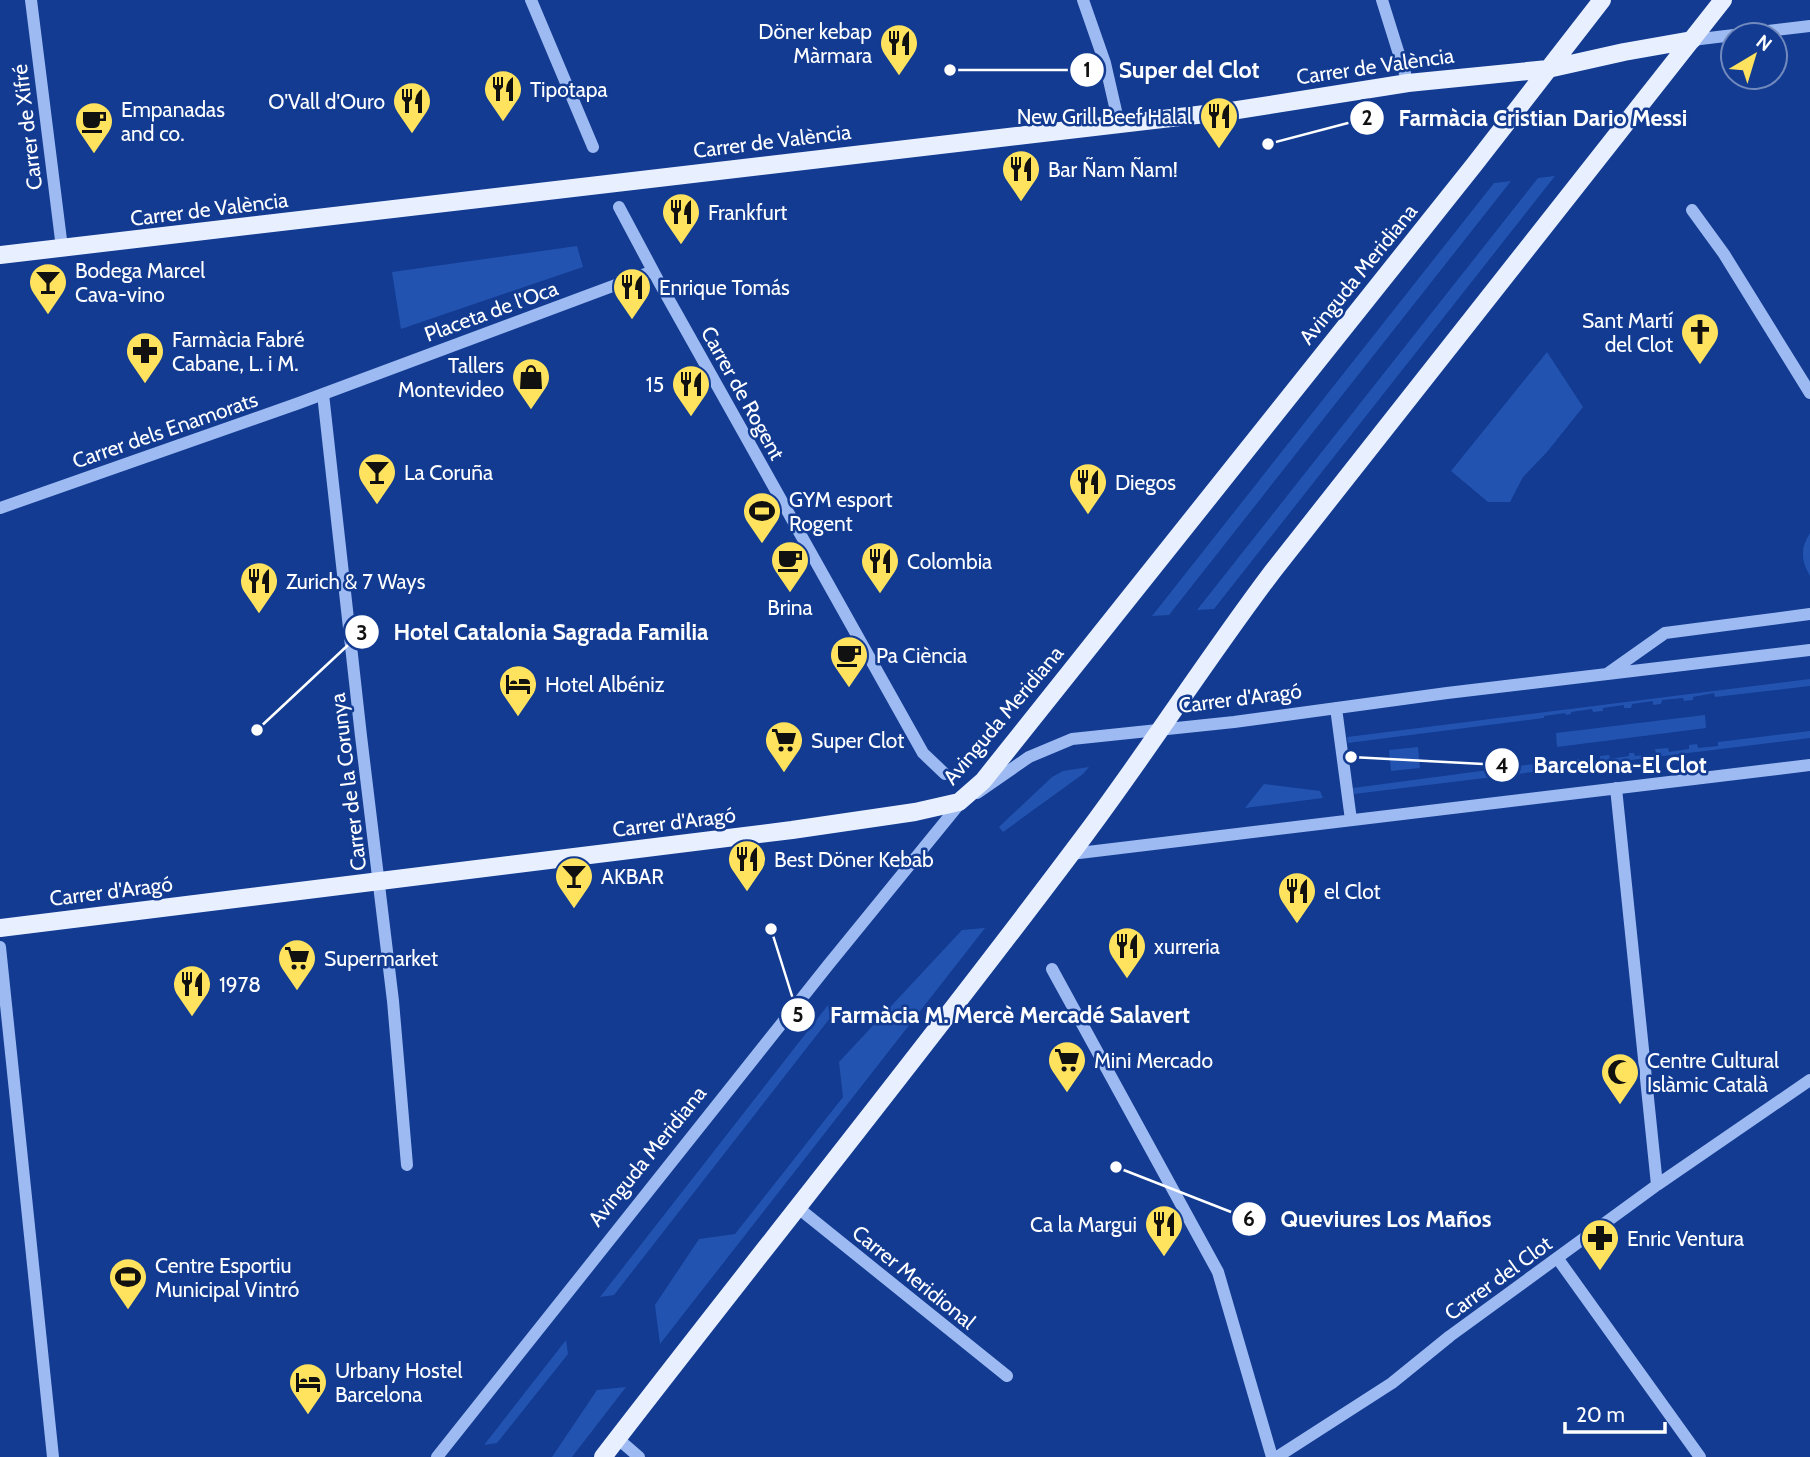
<svg xmlns="http://www.w3.org/2000/svg" width="1810" height="1457" font-family="Cabin,sans-serif">
	<style>
		.green { fill: #2353b0 }
		.lines { fill: none; stroke-linecap: round; stroke-linejoin: round }
		.minor { stroke: #9dbaf2; stroke-width: 12 }
		.major { stroke: #e8efff; stroke-width: 18 }
		.labels { text-anchor: middle; dominant-baseline: central; stroke-width: 5; stroke-linejoin: round; paint-order: stroke }
		.poi-label { font-size: 21px; fill: #fff; stroke: #123b91; text-anchor: start }
		.street-label { font-size: 21px; fill: #fff; stroke: #123b91 }
		.leader { fill: none; stroke: #fff; stroke-width: 2.5 }
		.callout-dot { fill: #fff; stroke: #123b91; stroke-width: 2.5 }
		.mark-label { font-size: 21px; text-anchor: middle; font-weight: bold; fill: #111 }
		.callout-label { font-size: 23px; text-anchor: middle; font-weight: bold; fill: #fff; stroke: #123b91; stroke-width: 5; stroke-linejoin: round; paint-order: stroke }
	</style>
	<rect width="100%" height="100%" fill="#123b91"/>
	<path class="green" d="M1555,176L1214,609L1197,610L1538,178Z
		M1511,181L1169,615L1152,616L1494,183Z
		M577,246L583,267L401,329L392,272Z
		M1547,352L1583,407L1547,452L1523,477L1510,502H1488L1451,471Z
		M1810,533V576C1801,561 1800,548 1810,533Z
		M1810,679V686L1715,697L1714,693L1693,697V700L1684,701L1683,698L1662,700L1661,704L1653,705V701L1632,704L1631,708H1624V705L1603,708V711L1593,712L1592,709L1571,712V714L1566,715L1565,713L1544,716V718L1348,743L1347,737Z
		M1705,715L1706,728L1557,747L1556,733Z
		M1810,731V738L1354,794L1353,788L1549,762L1550,766L1570,764V760L1579,759L1580,763L1600,760V756L1609,755L1610,759L1629,756V753H1634L1635,756L1656,754L1655,749L1668,748L1669,752L1689,749V745L1697,744L1698,748L1718,746V742Z
		M1418,747L1420,768L1391,771L1389,750Z
		M1089,767L1083,774L1003,832L999,827L1052,777L1063,771Z
		M1264,784L1320,791L1323,798L1245,808Z
		M985,928L660,1344L655,1305L699,1239L735,1234L843,1097L839,1062L962,930Z
		M828,1005L830,1018L614,1295L600,1297Z
		M566,1340L568,1354L497,1443L484,1445Z
		M626,1387L572,1457H552L597,1390Z"/>
	<g class="lines">
		<path class="minor" d="M31,0L62,248
			M531,0L593,147
			M1083,0L1105,63L1119,124
			M1382,0L1408,83
			M1692,40L1810,26
			M619,207L659,282L923,753L945,774
			M1692,210L1724,254L1810,393
			M323,394L361,736L393,1001L407,1165
			M0,508L299,403L653,271
			M1607,674L1665,633L1810,614
			M1336,708L1351,820
			M1616,788L1657,1185
			M977,793L1029,757L1072,739L1234,722L1447,693L1810,650
			M1071,854L1810,765
			M0,947L53,1457
			M1052,969L1218,1272L1272,1457
			M797,1207L1007,1376
			M1558,1259L1700,1457
			M617,1438L639,1457
			M437,1457L829,964L961,802
			M1277,1457L1392,1383L1450,1336L1657,1185L1810,1080"/>
		<path class="major" d="M0,255L1231,111L1408,83L1548,69L1624,52L1692,40
			M0,928L792,830L915,812L959,802L983,781L1474,165L1602,0
			M603,1457C763,1249 928,1045 1085,835C1150,748 1208,657 1273,571L1723,0"/>
	</g>
	<defs>
		<symbol id="restaurant-pin" viewBox="-11 -11 22 30"><path d="M0 17L-7.5 6A9.5 9.5 0 1 1 7.5 6Z" fill="#ffe25e" stroke="#123b91"/><path d="M-5-6h1v4h1v-4h1v4h1v-4h1v5L-1.5 .5V6h-2V.5L-5-1ZM5-6V6H3V1.5H1.5Q1.5-4 5-6Z" fill="#111"/></symbol>
		<symbol id="cafe-pin" viewBox="-11 -11 22 30"><path d="M0 17L-7.5 6A9.5 9.5 0 1 1 7.5 6Z" fill="#ffe25e" stroke="#123b91"/><path d="M-5.5-4.5H6V0H3Q3 3.5 0 3.5H-2.5Q-5.5 3.5-5.5 0ZM3-3.2v2h1.7v-2ZM-6 4.5H4V6H-6Z" fill="#111"/></symbol>
		<symbol id="bar-pin" viewBox="-11 -11 22 30"><path d="M0 17L-7.5 6A9.5 9.5 0 1 1 7.5 6Z" fill="#ffe25e" stroke="#123b91"/><path d="M-6-5H6L.8 .8V4.5H3.5V6h-7V4.5H-.8V.8Z" fill="#111"/></symbol>
		<symbol id="church-pin" viewBox="-11 -11 22 30"><path d="M0 17L-7.5 6A9.5 9.5 0 1 1 7.5 6Z" fill="#ffe25e" stroke="#123b91"/><path d="M-1.2-6h2.4v3.5h3.3v2.4h-3.3V6h-2.4V-.1h-3.3v-2.4h3.3Z" fill="#111"/></symbol>
		<symbol id="pharmacy-pin" viewBox="-11 -11 22 30"><path d="M0 17L-7.5 6A9.5 9.5 0 1 1 7.5 6Z" fill="#ffe25e" stroke="#123b91"/><path d="M-2-6h4v4h4v4h-4v4h-4v-4h-4v-4h4Z" fill="#111"/></symbol>
		<symbol id="shop-pin" viewBox="-11 -11 22 30"><path d="M0 17L-7.5 6A9.5 9.5 0 1 1 7.5 6Z" fill="#ffe25e" stroke="#123b91"/><path d="M-5-2.5h2.3a2.7 3.5 0 0 1 5.4 0H5L5.5 6h-11ZM-1.5-2.5h3a1.5 2.3 0 0 0-3 0Z" fill="#111"/></symbol>
		<symbol id="stadium-pin" viewBox="-11 -11 22 30"><path d="M0 17L-7.5 6A9.5 9.5 0 1 1 7.5 6Z" fill="#ffe25e" stroke="#123b91"/><path d="M0-5a6.5 5 0 1 0 0 10a6.5 5 0 1 0 0-10ZM-3.5-1.8h7v3.6h-7Z" fill="#111"/></symbol>
		<symbol id="hotel-pin" viewBox="-11 -11 22 30"><path d="M0 17L-7.5 6A9.5 9.5 0 1 1 7.5 6Z" fill="#ffe25e" stroke="#123b91"/><path d="M-6-4.5h1.5V1H6V5H4.5V3h-9V5H-6ZM-4 0a1.8 1.8 0 1 1 3.6 0ZM.5 0V-2.5h3Q6-2.5 6 0Z" fill="#111"/></symbol>
		<symbol id="supermarket-pin" viewBox="-11 -11 22 30"><path d="M0 17L-7.5 6A9.5 9.5 0 1 1 7.5 6Z" fill="#ffe25e" stroke="#123b91"/><path d="M-6-5.5h2.5l.6 2H6L4.5 2H-2.5L-4.4-4H-6ZM-1.5 3.2a1.3 1.3 0 1 0 .1 0ZM3 3.2a1.3 1.3 0 1 0 .1 0Z" fill="#111"/></symbol>
		<symbol id="mosque-pin" viewBox="-11 -11 22 30"><path d="M0 17L-7.5 6A9.5 9.5 0 1 1 7.5 6Z" fill="#ffe25e" stroke="#123b91"/><path d="M3.5-4.9A6 6 0 1 0 3.5 4.9A5 5 0 1 1 3.5-4.9Z" fill="#111"/></symbol>
	</defs>
	<g fill-rule="evenodd">
		<use href="#restaurant-pin" x="877" y="21" width="44" height="60"/>
		<use href="#restaurant-pin" x="481" y="67" width="44" height="60"/>
		<use href="#restaurant-pin" x="390" y="79" width="44" height="60"/>
		<use href="#restaurant-pin" x="1197" y="94" width="44" height="60"/>
		<use href="#cafe-pin" x="72" y="99" width="44" height="60"/>
		<use href="#restaurant-pin" x="999" y="147" width="44" height="60"/>
		<use href="#restaurant-pin" x="659" y="190" width="44" height="60"/>
		<use href="#bar-pin" x="26" y="260" width="44" height="60"/>
		<use href="#restaurant-pin" x="610" y="265" width="44" height="60"/>
		<use href="#church-pin" x="1678" y="310" width="44" height="60"/>
		<use href="#pharmacy-pin" x="123" y="329" width="44" height="60"/>
		<use href="#shop-pin" x="509" y="355" width="44" height="60"/>
		<use href="#restaurant-pin" x="669" y="362" width="44" height="60"/>
		<use href="#bar-pin" x="355" y="450" width="44" height="60"/>
		<use href="#restaurant-pin" x="1066" y="460" width="44" height="60"/>
		<use href="#stadium-pin" x="740" y="489" width="44" height="60"/>
		<use href="#cafe-pin" x="768" y="538" width="44" height="60"/>
		<use href="#restaurant-pin" x="858" y="539" width="44" height="60"/>
		<use href="#restaurant-pin" x="237" y="559" width="44" height="60"/>
		<use href="#cafe-pin" x="827" y="633" width="44" height="60"/>
		<use href="#hotel-pin" x="496" y="662" width="44" height="60"/>
		<use href="#supermarket-pin" x="762" y="718" width="44" height="60"/>
		<use href="#restaurant-pin" x="725" y="837" width="44" height="60"/>
		<use href="#bar-pin" x="552" y="854" width="44" height="60"/>
		<use href="#restaurant-pin" x="1275" y="869" width="44" height="60"/>
		<use href="#restaurant-pin" x="1105" y="924" width="44" height="60"/>
		<use href="#supermarket-pin" x="275" y="936" width="44" height="60"/>
		<use href="#restaurant-pin" x="170" y="962" width="44" height="60"/>
		<use href="#supermarket-pin" x="1045" y="1038" width="44" height="60"/>
		<use href="#mosque-pin" x="1598" y="1050" width="44" height="60"/>
		<use href="#restaurant-pin" x="1142" y="1202" width="44" height="60"/>
		<use href="#pharmacy-pin" x="1578" y="1216" width="44" height="60"/>
		<use href="#stadium-pin" x="106" y="1255" width="44" height="60"/>
		<use href="#hotel-pin" x="286" y="1360" width="44" height="60"/>
	</g>
	<g class="labels">
		<g class="poi-label">
			<text x="872" y="31" text-anchor="end">Döner kebap<tspan x="872" dy="24">Màrmara</tspan></text>
			<text x="530" y="89">Tipotapa</text>
			<text x="385" y="101" text-anchor="end">O'Vall d'Ouro</text>
			<text x="121" y="109">Empanadas<tspan x="121" dy="24">and co.</tspan></text>
			<text x="1192" y="116" text-anchor="end">New Grill Beef Halal</text>
			<text x="1048" y="169">Bar Ñam Ñam!</text>
			<text x="708" y="212">Frankfurt</text>
			<text x="75" y="270">Bodega Marcel<tspan x="75" dy="24">Cava-vino</tspan></text>
			<text x="659" y="287">Enrique Tomás</text>
			<text x="1673" y="320" text-anchor="end">Sant Martí<tspan x="1673" dy="24">del Clot</tspan></text>
			<text x="172" y="339">Farmàcia Fabré<tspan x="172" dy="24">Cabane, L. i M.</tspan></text>
			<text x="504" y="365" text-anchor="end">Tallers<tspan x="504" dy="24">Montevideo</tspan></text>
			<text x="664" y="384" text-anchor="end">15</text>
			<text x="404" y="472">La Coruña</text>
			<text x="1115" y="482">Diegos</text>
			<text x="789" y="499">GYM esport<tspan x="789" dy="24">Rogent</tspan></text>
			<text x="907" y="561">Colombia</text>
			<text x="286" y="581">Zurich &amp; 7 Ways</text>
			<text x="790" y="607" text-anchor="middle">Brina</text>
			<text x="876" y="655">Pa Ciència</text>
			<text x="545" y="684">Hotel Albéniz</text>
			<text x="811" y="740">Super Clot</text>
			<text x="774" y="859">Best Döner Kebab</text>
			<text x="601" y="876">AKBAR</text>
			<text x="1324" y="891">el Clot</text>
			<text x="1154" y="946">xurreria</text>
			<text x="324" y="958">Supermarket</text>
			<text x="219" y="984">1978</text>
			<text x="1094" y="1060">Mini Mercado</text>
			<text x="1647" y="1060">Centre Cultural<tspan x="1647" dy="24">Islàmic Català</tspan></text>
			<text x="1137" y="1224" text-anchor="end">Ca la Margui</text>
			<text x="1627" y="1238">Enric Ventura</text>
			<text x="155" y="1265">Centre Esportiu<tspan x="155" dy="24">Municipal Vintró</tspan></text>
			<text x="335" y="1370">Urbany Hostel<tspan x="335" dy="24">Barcelona</tspan></text>
		</g>
		<g class="street-label">
			<text transform="translate(1375 66) rotate(-8)">Carrer de València</text>
			<text transform="translate(27 127) rotate(-97)">Carrer de Xifré</text>
			<text transform="translate(772 141) rotate(-7)">Carrer de València</text>
			<text transform="translate(209 209) rotate(-7)">Carrer de València</text>
			<text transform="translate(1358 274) rotate(-51)">Avinguda Meridiana</text>
			<text transform="translate(491 311) rotate(-20)">Placeta de l'Oca</text>
			<text transform="translate(743 393) rotate(61)">Carrer de Rogent</text>
			<text transform="translate(165 430) rotate(-19)">Carrer dels Enamorats</text>
			<text transform="translate(1240 698) rotate(-7)">Carrer d'Aragó</text>
			<text transform="translate(1003 715) rotate(-50)">Avinguda Meridiana</text>
			<text transform="translate(348 782) rotate(-97)">Carrer de la Corunya</text>
			<text transform="translate(674 822) rotate(-7)">Carrer d'Aragó</text>
			<text transform="translate(111 891) rotate(-7)">Carrer d'Aragó</text>
			<text transform="translate(647 1156) rotate(-51)">Avinguda Meridiana</text>
			<text transform="translate(914 1277) rotate(39)">Carrer Meridional</text>
			<text transform="translate(1498 1278) rotate(-36)">Carrer del Clot</text>
		</g>
	</g>
	<path class="leader" d="M950 70L1087 70M1268 144L1367 118M257 730L362 632M1351 757L1502 765M771 929L798 1015M1116 1167L1249 1219"/>
	<g class="callout-dot">
		<circle cx="950" cy="70" r="7"/>
		<circle cx="1268" cy="144" r="7"/>
		<circle cx="257" cy="730" r="7"/>
		<circle cx="1351" cy="757" r="7"/>
		<circle cx="771" cy="929" r="7"/>
		<circle cx="1116" cy="1167" r="7"/>
		<circle cx="1087" cy="70" r="18"/>
		<circle cx="1367" cy="118" r="18"/>
		<circle cx="362" cy="632" r="18"/>
		<circle cx="1502" cy="765" r="18"/>
		<circle cx="798" cy="1015" r="18"/>
		<circle cx="1249" cy="1219" r="18"/>
	</g>
	<g class="mark-label">
		<text x="1087" y="77">1</text>
		<text x="1367" y="125">2</text>
		<text x="362" y="640">3</text>
		<text x="1502" y="773">4</text>
		<text x="798" y="1022">5</text>
		<text x="1249" y="1226">6</text>
	</g>
	<g class="callout-label">
		<text x="1189" y="78">Super del Clot</text>
		<text x="1543" y="126">Farmàcia Cristian Dario Messi</text>
		<text x="551" y="640">Hotel Catalonia Sagrada Familia</text>
		<text x="1620" y="773">Barcelona-El Clot</text>
		<text x="1010" y="1023">Farmàcia M. Mercè Mercadé Salavert</text>
		<text x="1386" y="1227">Queviures Los Maños</text>
	</g>
	<g transform="translate(1754 56) rotate(38)"><circle r="33" fill="#123b91" stroke="#7189bd" stroke-width="2"/>
	<path d="M0-5L12 26L0 18L-12 26Z" fill="#ffe25e"/>
	<text y="-10" font-size="19" font-weight="bold" text-anchor="middle" fill="#ffffff">N</text>
	</g>
	<path d="M1565 1422v10h100v-10" fill="none" stroke="#ffffff" stroke-width="3.5"/>
	<text x="1576" y="1422" font-size="21" fill="#ffffff" stroke="#123b91" stroke-width="5" paint-order="stroke">20 m</text>
</svg>
